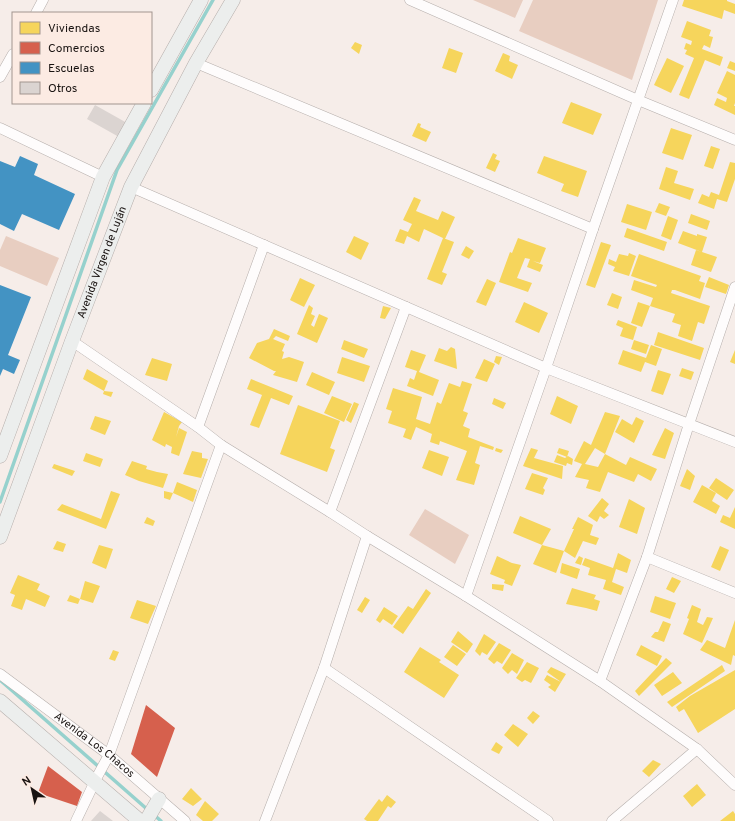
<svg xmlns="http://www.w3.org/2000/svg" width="735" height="821" font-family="Overpass,sans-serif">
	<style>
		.green { fill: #e8cec1 }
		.homes { fill: #f6d55c }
		.shops { fill: #d6604d }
		.schools { fill: #4393c3 }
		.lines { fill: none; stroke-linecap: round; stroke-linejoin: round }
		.stream { stroke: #96d1cd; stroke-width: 3.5 }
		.building { fill: #dbd4d1 }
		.street-casing { stroke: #b5aeab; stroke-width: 11 }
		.secondary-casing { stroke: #b5aeab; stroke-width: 15 }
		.street { stroke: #fefcfc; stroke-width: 10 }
		.secondary { stroke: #eceeed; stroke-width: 14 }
		.labels { text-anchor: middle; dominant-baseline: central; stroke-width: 4; stroke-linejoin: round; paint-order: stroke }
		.street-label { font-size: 11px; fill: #191311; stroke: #fcebe3 }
	</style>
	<rect width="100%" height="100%" fill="#f6ede9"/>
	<path class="green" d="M473,0H523L515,18Z
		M533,0H658L632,80L519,31Z
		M6,236L59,258L47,286L0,266V250Z
		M425,509L469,535L455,564L409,535Z"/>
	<path class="homes" d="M684,0H727V1L735,4V14L724,10L722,19L682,6Z
		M687,21L711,30L709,36L713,37L710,48L704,45L702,49L723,57L720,66L705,60L689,99L679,95L694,58L685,54L687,50L684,49L686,43L691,45L692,41L681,37Z
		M355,42L362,45L359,54L351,48Z
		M449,48L463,53L456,73L442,68Z
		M503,53L510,56L509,61L518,65L512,79L495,71Z
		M667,58L684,66L671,93L654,85Z
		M730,61L735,63V71L727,68Z
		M727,71L735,75V103L734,106H735V115L714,105L717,98L726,102L727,98L717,93Z
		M571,102L602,114L593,135L562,123Z
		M418,123L421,124L420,127L431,132L426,142L412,136Z
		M671,128L692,135L683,160L662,153Z
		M711,146L720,149L713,169L704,166Z
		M493,153L497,155L495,159L500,161L495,172L486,168Z
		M544,156L587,171L578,197L561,191L564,184L537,173Z
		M730,162L735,163V179L727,202L717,199L714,209L698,203L702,194L709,197L711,192L719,195Z
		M666,167L678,171L674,183L694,189L690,200L659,189Z
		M414,197L421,200L416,211L438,220L442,211L455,217L445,239L424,229L419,242L407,236L404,244L395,241L400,229L408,232L412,224L403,220Z
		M659,203L670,207L666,216L655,212Z
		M627,204L652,212L646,230L621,222Z
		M691,214L710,221L707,230L688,223Z
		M668,216L678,220L671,240L661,236Z
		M627,228L667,242L664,251L624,237Z
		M683,231L697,236V234L707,237L702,252L678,243Z
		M354,236L369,243L361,260L346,252Z
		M443,238L454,242L442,272L447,274L442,285L427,279Z
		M518,238L546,248L540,263L533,261L543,265L540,272L527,267L530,259L525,258L517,278L532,283L528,292L499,282L510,252L512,253Z
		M601,242L611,245L595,288L586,285Z
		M466,246L474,251L469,259L461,255Z
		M696,250L717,257L711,272L691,265Z
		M629,253L636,256L629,276L613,271L615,267L608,264L609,259L616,262L619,254L628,256Z
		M639,254L701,276L699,281L705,283L700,299L675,290H672L671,293L710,306L704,324L698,322L692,341L678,336L681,325L672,322L675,314L650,306L653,298L631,290L634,280L656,287L657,285L631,276Z
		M709,277L729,285L726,294L705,287Z
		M300,278L315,285L304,307L290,300Z
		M487,279L496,283L486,306L476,302Z
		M612,293L622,297L618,309L607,305Z
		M524,302L548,313L539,333L515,322Z
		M638,302L650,306L642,327L631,323Z
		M309,305L313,308L311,314L315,316L311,325L314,327L319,314L328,318L317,343L297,334Z
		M383,306L391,308L385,319L380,318Z
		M618,320L637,327L633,340L620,336L623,328L616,325Z
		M274,329L290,336L288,341L276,336L273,339L285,344L282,351L284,352L282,359L289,357L304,362L297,382L273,375L276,371H274L249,358L257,343L269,339Z
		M658,332L704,348L700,360L654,345Z
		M344,340L368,349L364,358L341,349Z
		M634,340L649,345L646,354L631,349Z
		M651,345L662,349L656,366L645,362L641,372L618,364L623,350L646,358Z
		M451,347L455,349L457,369L434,361L439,348L447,351Z
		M411,350L426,355L419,372L439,380L433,396L407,386L410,378L414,380L417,371L405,367Z
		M735,350V364L730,362Z
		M496,356L502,357L499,365L494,362Z
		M342,357L370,366L364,382L337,373Z
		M152,358L172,364L167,381L145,375Z
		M484,359L495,364L487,382L475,378Z
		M682,368L694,372L691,380L679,376Z
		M87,369L108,381L104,391L83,379Z
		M658,370L671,374L663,395L651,391Z
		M312,372L335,382L329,395L306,385Z
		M251,379L293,396L289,405L271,398L259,428L250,425L262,395L247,389Z
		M462,381L472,384L463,411L468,413L463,426L470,429L468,437L494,447L493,450L480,446L475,463L480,465L474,485L456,480L467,451L440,441L439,445L430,442L432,434L416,427L411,440L403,437L406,429L388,423L392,411L386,409L393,388L422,397L416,419L430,424L437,402L441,404L449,383L460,387Z
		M104,391L113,392L111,397L103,394Z
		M332,396L352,404L344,422L324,413Z
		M557,396L578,406L571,424L550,414Z
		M494,398L506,403L503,409L492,404Z
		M354,402L359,404L351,423L346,420Z
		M298,405L340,421L330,448L335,450L327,472L280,454Z
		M164,412L182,422L179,426L176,437L179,428L187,432L179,456L171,453L172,447L166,444L165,447L152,440Z
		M605,412L620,416L605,454L595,448L585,464L598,467L605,454L626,465L630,457L657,469L651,481L638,474L634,482L608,472L600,492L586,488L589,480L575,477L582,464L574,461L584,441L591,445Z
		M95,416L111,421L105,435L90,429Z
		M636,417L644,421L634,443L615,432L622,419L632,425Z
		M665,428L674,433L665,459L652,455Z
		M496,448L503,450L501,453L495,451Z
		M531,448L538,450L534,458L563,466L562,479L523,466Z
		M559,448L569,451L567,457L557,453Z
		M429,450L449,457L442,476L422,468Z
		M192,451L202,453V458L208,459L201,478L183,474Z
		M86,453L103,459L100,467L83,461Z
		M557,455L565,458L568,456L573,459L572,465L567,463L566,466L554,462Z
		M132,461L147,466L146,469L157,472L168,474L163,488L139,481L125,475Z
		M54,464L75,471L72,476L52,468Z
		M687,469L695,476L690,490L680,486Z
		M532,473L548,478L543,488L545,490L543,495L525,489Z
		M716,478L734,490L727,500L709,488Z
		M177,482L197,490L193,502L173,493Z
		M702,485L716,493L712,501L720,506L716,514L693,502Z
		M111,491L120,494L106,529L57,510L62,504L101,519Z
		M164,491L173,493L170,500L164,498Z
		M602,498L609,504L604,511L609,515L604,519L600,516L597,522L588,516Z
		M629,499L645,508L637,534L619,527Z
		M735,507V529L720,522L723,515L730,518Z
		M520,516L551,529L542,545L513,533Z
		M147,517L155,521L153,526L144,523Z
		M578,517L593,525L590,535L599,538L596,545L583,541L575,558L564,551L556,573L533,564L542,545L564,551L574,529H572Z
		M57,541L66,544L63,552L53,549Z
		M99,545L113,549L106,569L92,563Z
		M720,546L729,550L720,571L711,567Z
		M618,553L631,560L627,573L616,569L612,582L624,587L621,595L603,589L606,580L588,575L590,568L582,565L585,558L613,568Z
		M497,556L512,563L521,565L512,586L504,583L505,580L490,574Z
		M579,556L583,558L581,565L575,563Z
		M562,563L580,569L577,579L560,573Z
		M18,575L40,584L37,590L50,596L45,607L26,599L22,610L11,606L15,595L10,593Z
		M672,577L681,581L674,593L666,589Z
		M85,581L100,586L93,603L80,599Z
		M492,584L504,585L503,591L492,589Z
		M572,588L596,595L594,599L600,601L597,611L586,608L566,604Z
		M426,589L431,593L403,634L393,627L408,606L413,609Z
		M70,595L80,599L78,604L67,601Z
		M655,596L676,603L670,619L650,612Z
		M365,597L370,600L362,613L357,610Z
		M137,600L156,606L148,624L130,618Z
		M692,605L701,609L697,622L703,625L707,617L713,618L702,643L683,634L689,619L687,618Z
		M384,607L398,616L392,625L383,619L380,623L376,620Z
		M735,620V656L733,655L731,665L700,650L707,640L725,648Z
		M663,621L671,624L664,642L651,637L655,632H658Z
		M458,631L473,644L467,653L451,642Z
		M484,634L496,642L487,655L482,652L480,656L475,651Z
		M499,643L511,650L502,664L497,661L494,664L488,659Z
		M453,645L466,654L457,666L444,657Z
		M641,645L662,656L657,666L636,655Z
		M420,647L441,660L439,662L459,675L444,698L404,672Z
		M113,650L119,652L115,661L109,659Z
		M512,653L524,660L517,674L512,670L508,674L502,668Z
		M666,658L672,663L639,696L635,691Z
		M527,662L539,668L531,683L525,680L522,682L516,678Z
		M722,665L725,671L672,707L667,702Z
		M551,667L566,674L561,682L555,692L548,687L551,685L544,680L547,675L561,682L547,672Z
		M735,670V709L698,733L684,709L679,712L676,707L690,696Z
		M673,672L682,683L662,696L654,685Z
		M533,711L540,716L533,724L527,718Z
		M513,724L528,734L518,747L504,735Z
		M496,742L503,747L499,754L491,750Z
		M653,760L661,764L649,777L642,771Z
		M697,784L706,795L692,807L683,796Z
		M191,788L202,799L193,806L182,799Z
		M387,795L396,802L391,808L388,806L378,821H367L364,819L379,799L382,802Z
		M205,801L219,814L212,821H203L196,815Z
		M733,811L735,814V821H720Z"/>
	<path class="shops" d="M146,705L175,728L157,777L131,754Z
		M48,766L82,792L77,806L38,793Z"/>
	<path class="schools" d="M20,156L38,164L34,175L75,194L59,230L22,214L14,231L0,224V161L15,167Z
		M0,285L31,297L8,355L20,360L14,374L3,369L0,376Z"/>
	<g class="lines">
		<path class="stream" d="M0,502L117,170L213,0
			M0,680L148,810
			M153,814L161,821"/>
	</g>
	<path class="building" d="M95,105L127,123L119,137L87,119Z
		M100,811L113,821H91Z"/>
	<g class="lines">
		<defs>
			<g id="street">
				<path d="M410,0L638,100L735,140"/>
				<path d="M36,13L43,0"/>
				<path d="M196,63L593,229"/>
				<path d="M0,77L13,54"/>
				<path d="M0,128L103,177"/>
				<path d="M131,187L546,368L735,442"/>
				<path d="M72,341L198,427L221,445L330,512L367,536L466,596L600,681L697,749L735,785"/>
				<path d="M198,427L264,245"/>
				<path d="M330,512L406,307"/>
				<path d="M647,557L735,593"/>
				<path d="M466,596L546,368L593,229L673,0"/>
				<path d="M324,668L548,821"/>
				<path id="s1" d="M0,674L109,755L185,821"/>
				<path d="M600,681L647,557L689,424L735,287"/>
				<path d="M76,821L97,777L109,755L221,445"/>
				<path d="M265,821L324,668L367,536"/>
				<path d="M612,821L697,749"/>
			</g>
			<g id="secondary">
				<path d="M151,90L201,0"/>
				<path d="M0,456L103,177L144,103"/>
				<path id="s2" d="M0,537L72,341L131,187L196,63L233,0"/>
				<path d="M0,701L140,821"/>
				<path d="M146,821L159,799"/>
			</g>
		</defs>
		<use href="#street" class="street-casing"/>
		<use href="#secondary" class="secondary-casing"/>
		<use href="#street" class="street"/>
		<use href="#secondary" class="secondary"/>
	</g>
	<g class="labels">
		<g class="street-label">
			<text stroke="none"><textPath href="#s2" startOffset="293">Avenida Virgen de Luján</textPath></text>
			<text stroke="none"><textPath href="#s1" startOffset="118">Avenida Los Chacos</textPath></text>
		</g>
	</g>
	<rect x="12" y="12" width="140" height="92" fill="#fcebe3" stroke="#a1958f"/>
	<rect x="20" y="22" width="20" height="12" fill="#f6d55c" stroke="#a1958f"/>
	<text x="48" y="32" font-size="12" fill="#191311">Viviendas</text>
	<rect x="20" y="42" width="20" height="12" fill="#d6604d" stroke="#a1958f"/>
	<text x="48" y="52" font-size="12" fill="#191311">Comercios</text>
	<rect x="20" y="62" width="20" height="12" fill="#4393c3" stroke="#a1958f"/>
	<text x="48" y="72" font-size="12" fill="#191311">Escuelas</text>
	<rect x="20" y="82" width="20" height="12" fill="#dbd4d1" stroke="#a1958f"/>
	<text x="48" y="92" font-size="12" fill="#191311">Otros</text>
	<g transform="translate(32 789) rotate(326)" stroke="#fcebe3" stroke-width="3" paint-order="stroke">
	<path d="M0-3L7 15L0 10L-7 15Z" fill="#191311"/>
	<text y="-6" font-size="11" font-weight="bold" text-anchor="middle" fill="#191311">N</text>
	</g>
</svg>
